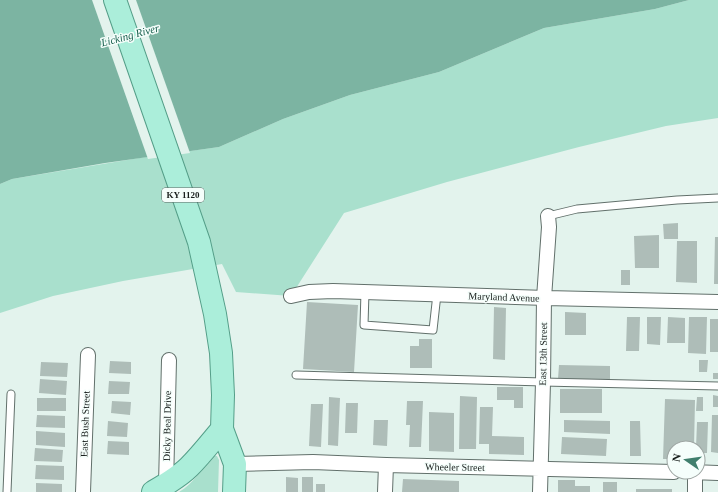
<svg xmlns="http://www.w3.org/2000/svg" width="718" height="492" font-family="Georgia,serif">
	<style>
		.green { fill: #a9e0cd }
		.water { fill: #7cb4a2 }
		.pier { fill: #e3f3ed }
		.building { fill: #aebdb8 }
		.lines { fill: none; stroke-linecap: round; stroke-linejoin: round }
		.service-casing { stroke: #62706b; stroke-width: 9 }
		.minor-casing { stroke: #62706b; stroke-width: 16 }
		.primary-casing { stroke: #549e88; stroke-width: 24 }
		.service { stroke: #fff; stroke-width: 7 }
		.minor { stroke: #fff; stroke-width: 14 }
		.primary { stroke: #abeeda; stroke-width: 22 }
		.labels { text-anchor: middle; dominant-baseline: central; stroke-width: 3; stroke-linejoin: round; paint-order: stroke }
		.shield { fill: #f5fefb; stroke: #5b6260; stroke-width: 1 }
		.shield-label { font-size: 9px; font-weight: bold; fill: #191f1d }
		.street-label { font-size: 10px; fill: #191f1d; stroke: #f5fefb }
		.water-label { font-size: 11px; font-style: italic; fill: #1a614f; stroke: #f5fefb }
	</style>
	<rect width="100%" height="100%" fill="#e3f3ed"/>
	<path class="green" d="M689,0H718V118L666,126L579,147L447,182L344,213L291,296L236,292L222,264L123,281L53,296L0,313V184L12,179L139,158L219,147L283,119L350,95L439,72L544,28L655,9Z
		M212,455L217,456L219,460L218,492H179C194,483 202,469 212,455Z"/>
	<path class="water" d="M0,0H689L655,9L544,28L439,72L350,95L283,119L219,147L105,163L12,179L0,184Z"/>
	<path class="pier" d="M92,0H136L190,153L148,159Z"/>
	<path class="building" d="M678,223V239H664L663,224Z
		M659,235V268H635L634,236Z
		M715,237H718V284H714Z
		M677,241H697V283L676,282Z
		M621,270H630V285H621Z
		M307,302L358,305L354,372L303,369Z
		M494,307L506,308L505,360L493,359Z
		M565,312L586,313V335H565Z
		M627,317H640L639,351H626Z
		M647,317H661L660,345L647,344Z
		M668,317L685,318V343H667Z
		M689,317H707L706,354L688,353Z
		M710,319H718V352H710Z
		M419,339H432V368H410V346H419Z
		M699,360H708L707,372H699Z
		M110,361L131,362V374L109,373Z
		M41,362L68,363L67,377L40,376Z
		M559,365L610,366V380L558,379Z
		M713,373H718V379H713Z
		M40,379L67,381L66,395L39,393Z
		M109,381L130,382L129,394H108Z
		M497,387H523V408H514V400H497Z
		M560,389H602V413H560Z
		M713,395L718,396V407H713Z
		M460,396L477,397L476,449H459Z
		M329,397L340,398L338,446L328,445Z
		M697,397H703V411H696Z
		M37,398H66V411H37Z
		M665,399L695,400L694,448H674V459H663Z
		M112,401L131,402L130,415L111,413Z
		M407,401H423L421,447H409L410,425H406Z
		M346,403H358L357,433H345Z
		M311,404H323L321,447L309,446Z
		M480,407H493L492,436L524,437V455L489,454V444H479Z
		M429,412L454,413V452L429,451Z
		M37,415L65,416V428L36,427Z
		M712,415H718V453L711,452Z
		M374,420H388L387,446L373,445Z
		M564,420L610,421V434L564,432Z
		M108,421L128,423L127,437L107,436Z
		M630,421H640L641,456H630Z
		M697,422H708L707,453H698V448H696Z
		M36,431L65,433V447L36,445Z
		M562,437L607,439L606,456L561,454Z
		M108,441L129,442V455L107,454Z
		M35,448L63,450L62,462L34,461Z
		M36,465L64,466V480L35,479Z
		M286,477L298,478V492H286Z
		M302,477H313V492H302Z
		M403,479L459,481V492H402Z
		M558,480H575V486H590V492H558Z
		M603,482H617V492H603Z
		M36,483L62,484V492H36Z
		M316,484H325V492H316Z
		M636,489H672V492H636Z"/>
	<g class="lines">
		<defs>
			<path id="service" d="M548,216L577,209L677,200L718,198
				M365,292L364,325L433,330L437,294
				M296,375L543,382L718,386
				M7,492L11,394"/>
			<path id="minor" d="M291,296L309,292L333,291L546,298L718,302
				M235,464L313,462L386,465L674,472
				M692,472L718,473
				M165,490L166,485L169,360
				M83,492L88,355
				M385,492L386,465
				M540,492L543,382L544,298L549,227L548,216
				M695,492V472"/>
			<path id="primary" d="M115,0L199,242L215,314L221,353L223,395L222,429L235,464L234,492
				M153,492C165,485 179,477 189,467C201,455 211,442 222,429"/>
		</defs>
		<use href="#service" class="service-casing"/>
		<use href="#minor" class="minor-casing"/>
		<use href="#primary" class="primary-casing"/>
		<use href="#service" class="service"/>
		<use href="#minor" class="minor"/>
		<use href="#primary" class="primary"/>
	</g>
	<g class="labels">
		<rect class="shield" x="162" y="188" width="42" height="14" rx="3"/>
		<g class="shield-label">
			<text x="183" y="195">KY 1120</text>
		</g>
		<g class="street-label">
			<text transform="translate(504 297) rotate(2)">Maryland Avenue</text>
			<text transform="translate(543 354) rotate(-89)">East 13th Street</text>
			<text transform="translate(85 424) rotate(-88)">East Bush Street</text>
			<text transform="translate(167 426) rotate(-89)">Dicky Beal Drive</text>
			<text transform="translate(455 467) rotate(1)">Wheeler Street</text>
		</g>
		<g class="water-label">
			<text transform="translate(130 35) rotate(-15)">Licking River</text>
		</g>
	</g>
	<g transform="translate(686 460) rotate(283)"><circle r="19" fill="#f5fefb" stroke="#9da5a2"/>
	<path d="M0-3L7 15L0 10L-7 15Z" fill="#407f6d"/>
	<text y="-6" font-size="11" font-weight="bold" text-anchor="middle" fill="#191f1d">N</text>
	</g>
</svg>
